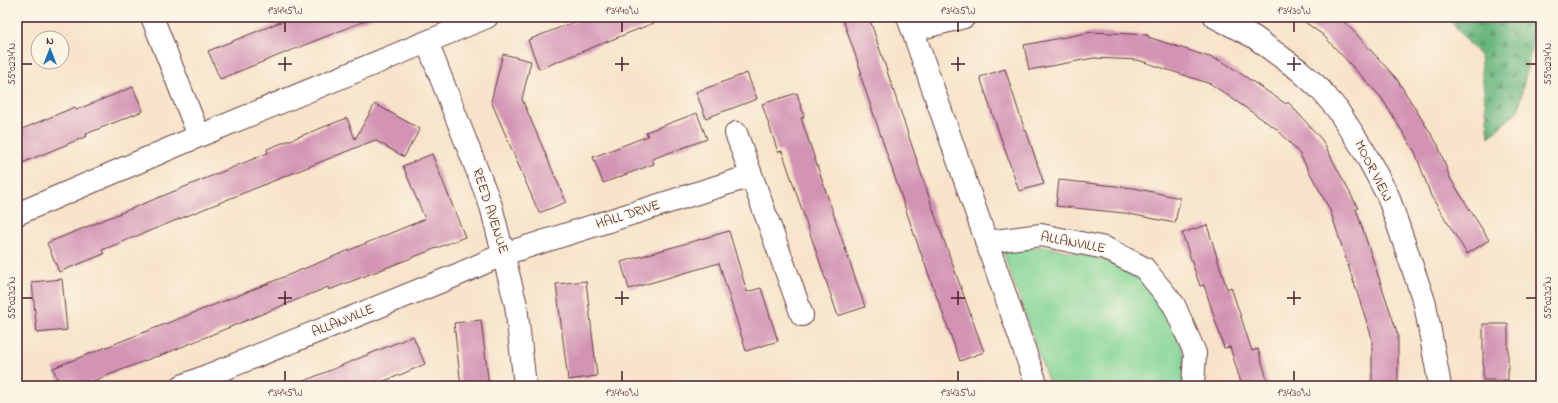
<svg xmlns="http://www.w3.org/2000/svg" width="1558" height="403" font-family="'Indie Flower',sans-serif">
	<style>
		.green { fill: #82d495; stroke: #667a60 }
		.forest { fill: url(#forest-firs); stroke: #5a6a54 }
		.building { fill: #d293b4 }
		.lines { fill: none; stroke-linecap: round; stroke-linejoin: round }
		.street-casing { stroke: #643c43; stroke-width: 24 }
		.street { stroke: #fff; stroke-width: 22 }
		.ticks { fill: none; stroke: #4a1f2b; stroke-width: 1.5 }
		.labels { text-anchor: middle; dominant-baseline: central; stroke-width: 3; stroke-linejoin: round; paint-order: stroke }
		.street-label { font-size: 14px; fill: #4a1f2b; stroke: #fcf5e5 }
		.neatline { fill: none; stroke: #4a1f2b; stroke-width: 1.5 }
		.ticks-label { font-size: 10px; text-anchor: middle; fill: #4a1f2b }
	</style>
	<defs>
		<pattern id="forest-firs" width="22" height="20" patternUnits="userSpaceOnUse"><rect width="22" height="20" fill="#69b67e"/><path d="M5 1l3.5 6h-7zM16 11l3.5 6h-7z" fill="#589367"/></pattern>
	</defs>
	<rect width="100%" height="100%" fill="#fcf5e5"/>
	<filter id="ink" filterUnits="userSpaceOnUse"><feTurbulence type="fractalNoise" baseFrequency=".025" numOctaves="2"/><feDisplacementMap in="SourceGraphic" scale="8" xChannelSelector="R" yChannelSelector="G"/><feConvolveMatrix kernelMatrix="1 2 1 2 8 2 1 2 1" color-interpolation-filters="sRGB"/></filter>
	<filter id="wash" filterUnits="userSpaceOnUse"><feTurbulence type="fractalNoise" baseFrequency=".012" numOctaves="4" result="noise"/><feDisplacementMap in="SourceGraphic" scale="16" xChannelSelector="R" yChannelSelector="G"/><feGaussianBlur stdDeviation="0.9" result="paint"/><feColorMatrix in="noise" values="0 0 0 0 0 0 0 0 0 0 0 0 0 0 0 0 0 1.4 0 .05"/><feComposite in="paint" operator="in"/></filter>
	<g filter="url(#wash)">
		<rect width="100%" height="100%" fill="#f7e3c9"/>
		<path class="green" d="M1043,246L1103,259L1138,275L1165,309L1184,354V386H1050L1003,252Z"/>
		<path class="forest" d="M1447,17H1538L1518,111L1489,137L1480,56Z"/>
		<g id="blocks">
			<path class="building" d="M293,17H372V18L220,79L208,51Z
				M587,17H666V18L539,69L528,40Z
				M842,17H869L936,218L984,352L960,361L914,234L860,74H862Z
				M1298,17H1337L1347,24L1396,78L1438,145L1450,178L1489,240L1467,254L1431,196L1415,152L1381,97L1323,35Z
				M1092,32L1148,35V37L1222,61L1286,104L1288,102L1322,140L1358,208L1356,209L1398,335V386H1372V338L1330,210L1299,153L1278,130L1211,84L1138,60L1094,58L1029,70L1024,45Z
				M503,54L531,61L522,99L566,202L539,213L491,101Z
				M1005,69L1025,131L1026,130L1044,184L1019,191L980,77Z
				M747,73L757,99L706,118L696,92Z
				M133,87L143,111L86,134L87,136L17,165V131L75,107L76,110Z
				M797,93L804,117L801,118L865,307L838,316L782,151L778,152L762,104Z
				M375,104L420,129L404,157L375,140L127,240L102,250L104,254L59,272L47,243L268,153L267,149L347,118L355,139Z
				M697,113L707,139L652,159L654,164L603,183L593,157L648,136L646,132Z
				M432,154L465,237L329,290L328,287L157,357V356L81,386H60L53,368L252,290L425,219L403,166Z
				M1059,180L1134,188L1180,198L1175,223L1124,213L1056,206Z
				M1207,225L1227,289L1231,287L1252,351L1258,349L1269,386H1242L1230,347L1224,348L1204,285L1200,286L1182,233Z
				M729,231L747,292L761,288L778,341L746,351L719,263L629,289L621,262Z
				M62,279L67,330L37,333L32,282Z
				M586,281L597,376L568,380L556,284Z
				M481,320L489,386H461L454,323Z
				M1483,324H1508V380H1483Z
				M413,336L425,364L400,375L371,386H292Z"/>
		</g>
	</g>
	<g filter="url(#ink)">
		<use href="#blocks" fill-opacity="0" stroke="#643c43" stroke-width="1"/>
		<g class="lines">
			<defs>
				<path id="street" d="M152,17L199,136
					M908,17L1037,386
					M1215,17L1254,37L1299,70L1319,88L1337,109L1363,149L1388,196L1425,304L1440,386
					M913,30L964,17
					M427,42L491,206L516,305L525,386
					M736,133L802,315
					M17,214L199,136L487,17
					M986,242L1041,235L1105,248L1144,268L1174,305L1195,353L1193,386
					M182,386L457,275L504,254L751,176"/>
			</defs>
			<use href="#street" class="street-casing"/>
			<use href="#street" class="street"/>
		</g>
	</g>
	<path class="ticks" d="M285,22V32M622,22V32M958,22V32M1294,22V32M285,57V71M622,57V71M958,57V71M1294,57V71M22,64H32M278,64H292M615,64H629M951,64H965M1287,64H1301M1526,64H1536M285,291V305M622,291V305M958,291V305M1294,291V305M22,298H32M278,298H292M615,298H629M951,298H965M1287,298H1301M1526,298H1536M285,371V381M622,371V381M958,371V381M1294,371V381"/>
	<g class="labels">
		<g class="street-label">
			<text transform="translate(1373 171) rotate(63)">MOOR VIEW</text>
			<text transform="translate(490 211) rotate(72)">REED AVENUE</text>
			<text transform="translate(628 215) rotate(-18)">HALL DRIVE</text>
			<text transform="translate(1073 243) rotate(11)">ALLANVILLE</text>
			<text transform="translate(343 321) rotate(-22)">ALLANVILLE</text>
		</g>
	</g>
	<rect width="1558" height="403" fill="none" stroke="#fcf5e5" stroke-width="44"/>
	<g transform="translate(50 50)"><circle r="19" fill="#fcf5e5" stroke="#b59f9b"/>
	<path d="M0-3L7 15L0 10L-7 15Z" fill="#1f6fb2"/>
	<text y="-6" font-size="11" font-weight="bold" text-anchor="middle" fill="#4a1f2b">N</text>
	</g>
	<rect x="22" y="22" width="1514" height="359" class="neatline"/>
	<g class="ticks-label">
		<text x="285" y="14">1°34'45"W</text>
		<text x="622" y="14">1°34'40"W</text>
		<text x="958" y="14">1°34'35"W</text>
		<text x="1294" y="14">1°34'30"W</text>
		<text transform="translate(11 64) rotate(-90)" y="4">55°02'34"N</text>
		<text transform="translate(1547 64) rotate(-90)" y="4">55°02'34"N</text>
		<text transform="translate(11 298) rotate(-90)" y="4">55°02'32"N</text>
		<text transform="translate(1547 298) rotate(-90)" y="4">55°02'32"N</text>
		<text x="285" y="396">1°34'45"W</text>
		<text x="622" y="396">1°34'40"W</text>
		<text x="958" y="396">1°34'35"W</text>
		<text x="1294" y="396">1°34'30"W</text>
	</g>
</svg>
